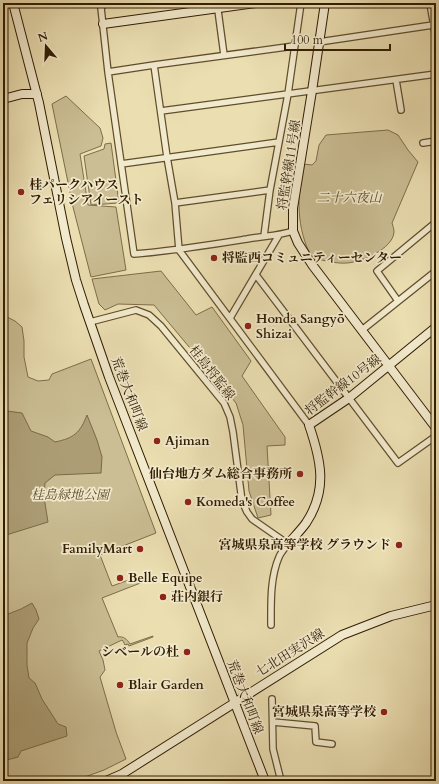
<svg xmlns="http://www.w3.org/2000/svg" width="439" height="784" font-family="Cardo,'Noto Serif JP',serif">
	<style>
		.green { fill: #cbbe94; stroke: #7e6d4a }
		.water { fill: #ac9d75; stroke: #7b6946 }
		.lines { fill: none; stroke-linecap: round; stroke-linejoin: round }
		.street-casing { stroke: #604d2c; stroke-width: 8 }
		.secondary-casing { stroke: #311c00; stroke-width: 10 }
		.street { stroke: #f2eacd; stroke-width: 5.5 }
		.secondary { stroke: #f2eacd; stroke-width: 8 }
		.poi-dot { fill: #8f2418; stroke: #f2eacd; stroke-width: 1.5 }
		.labels { text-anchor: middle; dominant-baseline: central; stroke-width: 3.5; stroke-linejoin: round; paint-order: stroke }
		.street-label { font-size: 13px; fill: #311c00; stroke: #f2eacd }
		.poi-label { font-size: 13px; font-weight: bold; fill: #311c00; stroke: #f2eacd; text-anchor: start }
		.park-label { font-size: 13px; font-style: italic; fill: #5f4d2c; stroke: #f2eacd }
	</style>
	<rect width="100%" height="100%" fill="#ebdfb2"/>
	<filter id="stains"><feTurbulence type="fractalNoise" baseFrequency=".005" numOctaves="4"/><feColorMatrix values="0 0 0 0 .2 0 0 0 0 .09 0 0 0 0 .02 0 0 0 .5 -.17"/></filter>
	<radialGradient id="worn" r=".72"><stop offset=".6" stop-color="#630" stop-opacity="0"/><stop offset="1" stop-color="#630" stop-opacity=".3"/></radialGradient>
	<path class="green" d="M66,96L100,128L103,138L101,146L80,154L88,205L116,207L126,270L91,277L73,207L52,104Z
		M388,130L398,135L408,150L418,162L392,223C393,226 394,229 394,232C393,249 361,262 347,263C336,264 323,260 312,258C296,228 297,197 303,164L312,165L316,161L319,145L326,135Z
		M111,143L119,203L91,205L84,156L104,149L105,144Z
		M161,271L196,315L212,307L251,361L242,376L285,437V445L267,446L271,515L258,518L249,491L243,425L236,403L154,305L118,304L105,310L99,304L92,279Z
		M3,315L15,321L22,327L24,341V357L28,377L38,381L49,380L52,374L91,359L156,533L100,555L112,586L140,576L143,582L102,598L118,637C123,636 127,639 130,644L153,636V637L129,646L128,644L125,645L123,641L122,640L99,651L103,660L105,670L100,677L116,732L126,759L104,770L74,781H3Z"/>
	<path class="water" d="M3,404L7,411L22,413L31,431L48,437L55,442C74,438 80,433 87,415L97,440L102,457L101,473L55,475L45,483L44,497L48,522L3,536Z
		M32,603L36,610L39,619L33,628L27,643V665L29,678L35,683L42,699L58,724L66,727L67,736L21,751L18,757L3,761V616L21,609Z"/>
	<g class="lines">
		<defs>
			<path id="street" d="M105,3L101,8L108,72L134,254C172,251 209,245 247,239C263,236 278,236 293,231
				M217,3L224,55
				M430,3L436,39
				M319,42L433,25
				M154,65L167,157L175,203L179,250L309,425
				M108,72L154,65L294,46
				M396,80L401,110
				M161,111L436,74
				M423,143L436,141
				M121,164L279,142
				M175,203L270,190
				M264,236L270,190L288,94L301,3
				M256,275L398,463L436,436
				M398,301L377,271L436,222
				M230,318L279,235
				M90,322L136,310L149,315L161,326L224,403L230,417L233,432L242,501L247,512L252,519L288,544C285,548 281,552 279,557C270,578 271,603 271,625
				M362,330L436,271
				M272,699L273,749L281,781
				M273,722L315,726L316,742L332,744"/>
			<path id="secondary" d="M13,3L39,103L66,238L76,280L84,305L109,377L265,781
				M325,3L312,91L293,208V231L298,243L313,266L436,428
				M103,24L256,3
				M3,99L22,94H37
				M288,544C294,537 301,530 306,523C328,490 321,460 309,425L349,398L436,327
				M106,781L122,774L342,635L391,616L436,605"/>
		</defs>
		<use href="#street" class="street-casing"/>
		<use href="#secondary" class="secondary-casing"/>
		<use href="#street" class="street"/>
		<use href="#secondary" class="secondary"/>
	</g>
	<g class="poi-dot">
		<circle cx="21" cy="192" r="4"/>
		<circle cx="214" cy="258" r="4"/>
		<circle cx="248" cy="326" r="4"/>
		<circle cx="157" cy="441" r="4"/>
		<circle cx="300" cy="474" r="4"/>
		<circle cx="188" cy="502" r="4"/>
		<circle cx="399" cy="545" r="4"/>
		<circle cx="140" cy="549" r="4"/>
		<circle cx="120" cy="578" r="4"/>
		<circle cx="163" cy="597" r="4"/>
		<circle cx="187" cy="652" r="4"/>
		<circle cx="120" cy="685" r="4"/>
		<circle cx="384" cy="712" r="4"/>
	</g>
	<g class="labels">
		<g class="street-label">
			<text transform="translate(289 165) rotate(-81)">将監幹線11号線</text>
			<text transform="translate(212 373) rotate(52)">桂島将監線</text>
			<text transform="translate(343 385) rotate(-37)">将監幹線10号線</text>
			<text transform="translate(129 394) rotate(69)">荒巻大和町線</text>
			<text transform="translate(290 653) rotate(-32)">七北田実沢線</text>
			<text transform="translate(245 697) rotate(69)">荒巻大和町線</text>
		</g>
		<g class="poi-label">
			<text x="29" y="185">桂パークハウス<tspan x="29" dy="15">フェリシアイースト</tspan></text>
			<text x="222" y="258">将監西コミュニティーセンター</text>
			<text x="256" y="319">Honda Sangyō<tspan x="256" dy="15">Shizai</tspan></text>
			<text x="165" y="441">Ajiman</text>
			<text x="292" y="474" text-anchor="end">仙台地方ダム総合事務所</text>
			<text x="196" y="502">Komeda's Coffee</text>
			<text x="391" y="545" text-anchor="end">宮城県泉高等学校 グラウンド</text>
			<text x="132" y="549" text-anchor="end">FamilyMart</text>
			<text x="128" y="578">Belle Equipe</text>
			<text x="171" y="597">荘内銀行</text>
			<text x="179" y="652" text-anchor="end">シベールの杜</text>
			<text x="128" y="685">Blair Garden</text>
			<text x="376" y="712" text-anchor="end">宮城県泉高等学校</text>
		</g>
		<g class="park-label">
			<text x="349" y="198">二十六夜山</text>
			<text x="70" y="495">桂島緑地公園</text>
		</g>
	</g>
	<rect width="439" height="784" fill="none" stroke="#ebdfb2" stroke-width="16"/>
	<rect x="4" y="4" width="431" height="776" fill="none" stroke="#311c00" stroke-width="2"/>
	<rect x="8" y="8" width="423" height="768" fill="none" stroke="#311c00"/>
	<g transform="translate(46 46) rotate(341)" stroke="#f2eacd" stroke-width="3" paint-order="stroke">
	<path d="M0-3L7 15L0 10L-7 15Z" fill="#311c00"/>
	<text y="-6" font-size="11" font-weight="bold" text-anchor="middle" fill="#311c00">N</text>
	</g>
	<path d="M285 44v6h105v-6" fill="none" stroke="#311c00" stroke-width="2"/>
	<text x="291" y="44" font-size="12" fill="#311c00" stroke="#f2eacd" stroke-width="3" paint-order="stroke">100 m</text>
	<rect width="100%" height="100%" filter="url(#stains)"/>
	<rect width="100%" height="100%" fill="url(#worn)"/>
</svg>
